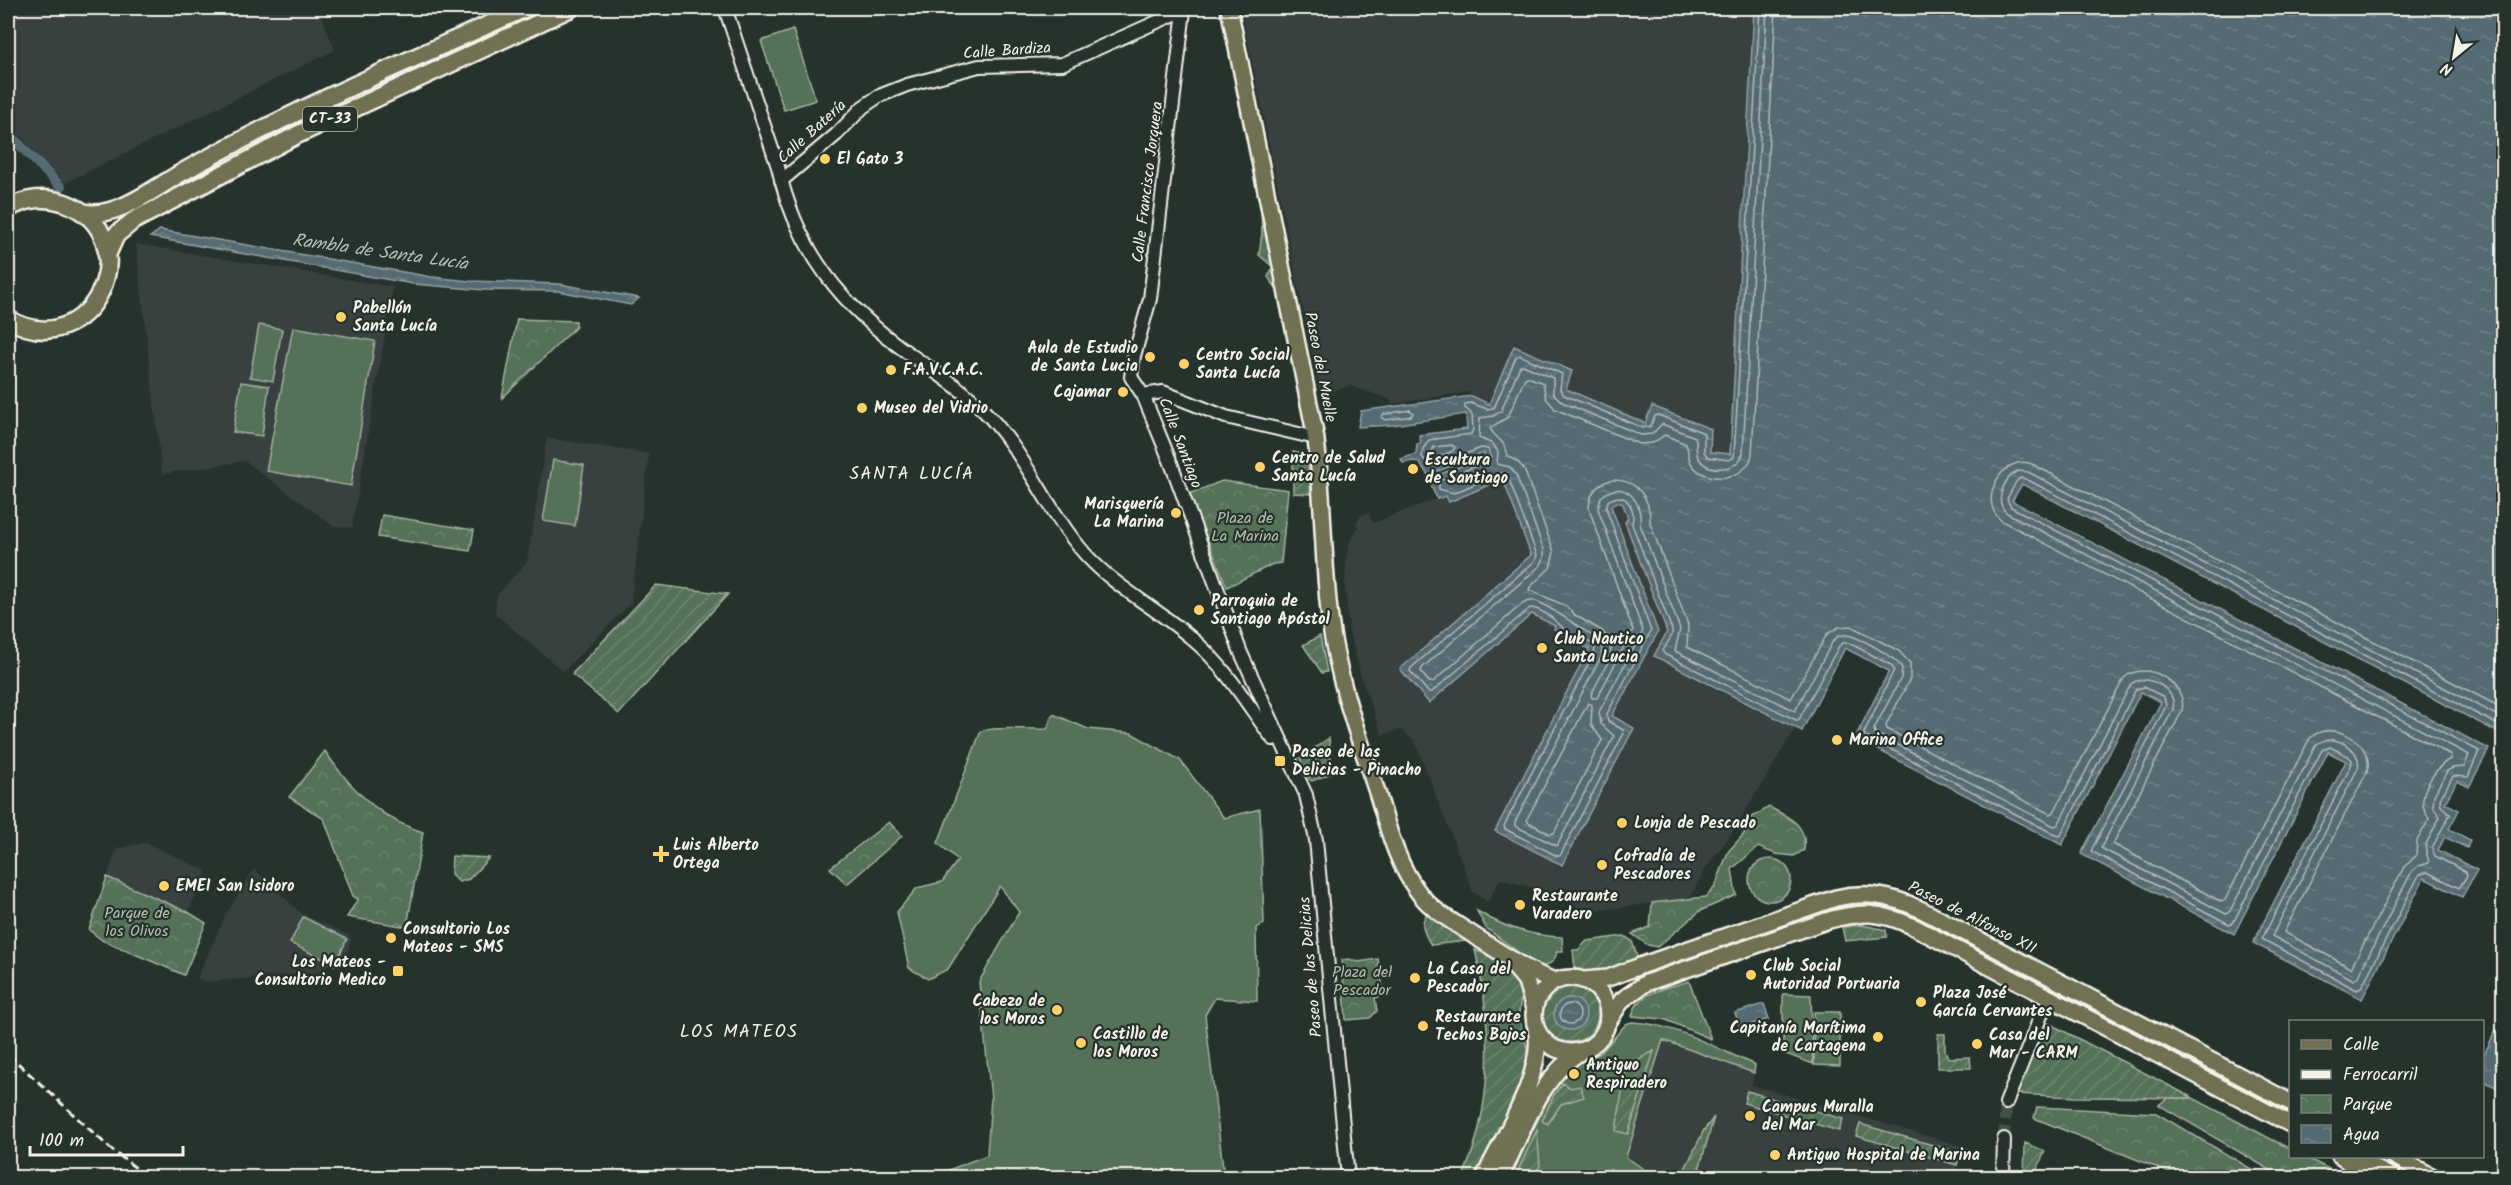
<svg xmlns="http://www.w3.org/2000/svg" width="2511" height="1185" font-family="Kalam,sans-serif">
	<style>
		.built { fill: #374040 }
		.grass { fill: #557158; stroke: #a4b1a0; stroke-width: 1.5 }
		.park { fill: url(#park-crowns); stroke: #a4b1a0; stroke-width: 1.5 }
		.garden { fill: url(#garden-furrows); stroke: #a4b1a0; stroke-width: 1.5 }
		.water { fill: url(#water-ripples); stroke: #95a1a2; stroke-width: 1.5 }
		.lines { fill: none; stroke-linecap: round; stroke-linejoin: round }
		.shore { stroke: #b4bbb9; stroke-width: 1.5 }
		.canal { stroke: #556b73; stroke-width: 10 }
		.minor-tunnel { stroke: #455049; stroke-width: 12; stroke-dasharray: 12 6; stroke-linecap: butt }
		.minor-casing { stroke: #f4f1e8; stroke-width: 16 }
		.major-casing { stroke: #f4f1e8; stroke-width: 20 }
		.highway-casing { stroke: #f4f1e8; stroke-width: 21 }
		.minor { stroke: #26332d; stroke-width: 12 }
		.major { stroke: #706f52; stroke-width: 15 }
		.highway { stroke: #706f52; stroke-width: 16 }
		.rail { stroke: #f4f1e8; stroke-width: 3; stroke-dasharray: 9 4.5; stroke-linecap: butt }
		.poi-dot { fill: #ffd166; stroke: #26332d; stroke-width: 2 }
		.labels { text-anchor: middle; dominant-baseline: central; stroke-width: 4.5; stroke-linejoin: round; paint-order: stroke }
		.shield { fill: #26332d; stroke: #b6b8b0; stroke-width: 1.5 }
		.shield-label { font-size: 15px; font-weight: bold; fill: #f4f1e8 }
		.street-label { font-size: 16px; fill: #f4f1e8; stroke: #26332d }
		.poi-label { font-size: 16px; font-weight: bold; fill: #f4f1e8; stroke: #26332d; text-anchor: start }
		.park-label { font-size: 16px; fill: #b4beae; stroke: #26332d }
		.water-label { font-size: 18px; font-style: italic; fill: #b4bbb9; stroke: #26332d }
		.neighbourhood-label { font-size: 18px; letter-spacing: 1.5px; fill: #f4f1e8; stroke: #26332d }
	</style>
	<defs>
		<pattern id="park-crowns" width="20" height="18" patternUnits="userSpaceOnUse" patternTransform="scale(1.5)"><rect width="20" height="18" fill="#557158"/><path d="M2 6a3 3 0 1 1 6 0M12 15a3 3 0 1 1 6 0" fill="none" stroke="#6e8670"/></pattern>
		<pattern id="garden-furrows" width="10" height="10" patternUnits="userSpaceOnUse" patternTransform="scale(1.5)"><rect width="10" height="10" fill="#557158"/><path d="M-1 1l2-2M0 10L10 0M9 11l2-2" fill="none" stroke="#6e8670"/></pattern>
		<pattern id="water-ripples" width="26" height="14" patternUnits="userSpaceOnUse" patternTransform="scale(1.5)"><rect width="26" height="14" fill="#556b73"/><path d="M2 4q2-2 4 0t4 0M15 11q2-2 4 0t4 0" fill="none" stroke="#6e8187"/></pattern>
	</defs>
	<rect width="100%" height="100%" fill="#26332d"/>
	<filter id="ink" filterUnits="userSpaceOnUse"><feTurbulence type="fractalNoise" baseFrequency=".0167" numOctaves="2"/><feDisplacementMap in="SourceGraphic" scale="12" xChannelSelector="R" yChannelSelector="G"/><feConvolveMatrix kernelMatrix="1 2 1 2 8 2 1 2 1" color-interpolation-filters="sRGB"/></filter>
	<g filter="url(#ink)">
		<path class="built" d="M8,8H318L335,50L65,183L8,124Z
			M1241,8H1754L1730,454L1710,452L1711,429L1652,407L1645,423L1566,389L1514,346L1489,404L1472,396L1468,392L1391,404L1390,399L1351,386L1320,394Z
			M136,244L393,287L352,528L333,526L245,461L162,474Z
			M547,438L649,454L631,603L563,671L495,614L497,595L527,562Z
			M1503,478L1532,555L1400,669L1430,702L1532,614L1556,626L1555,630L1590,649L1495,831L1633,728L1612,717L1658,632L1611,505L1617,502L1623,504L1628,518L1625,522L1667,632L1654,656L1796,728L1732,833L1706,868L1690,898L1587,912L1549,892L1500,879L1488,902L1473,892L1415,741L1401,730L1382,735L1361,677L1349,630L1345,586L1346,560L1349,543L1358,527L1356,523L1360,516L1369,513L1373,523L1446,495L1449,501Z
			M147,843L207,871L188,912L107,877L117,848Z
			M254,869L302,914L349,935L351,938L345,965H342L341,968L328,964L325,972L205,982L197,978L226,914Z
			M1662,1039L1754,1073L1752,1085L1969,1148L1961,1153L1955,1173L1965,1178L1655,1177L1626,1158Z"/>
		<path class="grass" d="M793,30L816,100L784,110L761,41Z
			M259,325L282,329L273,381L250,377Z
			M293,327L375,341L351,486L266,471Z
			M241,382L269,386L262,436L233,432Z
			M553,460L584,465L575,526L543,521Z
			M1053,714L1088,729L1131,733L1180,760L1224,818L1260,809L1264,924L1256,928L1257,1001L1215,998L1205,1015L1224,1177H931L987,1155L991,1098L979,982L1019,912L1000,886L948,969L928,979L909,968L897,912L917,888L942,882L958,860L938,843L981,731C1002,726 1025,730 1047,729Z
			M1477,911C1504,928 1531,936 1562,937L1563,951H1557C1555,963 1548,967 1537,966L1486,928Z
			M303,917L347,939L335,965L290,943Z
			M1783,994L1811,995L1813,1064L1783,1053Z
			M1814,1012H1840V1066L1814,1065Z
			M1632,1022C1676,1024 1715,1048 1755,1065L1754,1073L1663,1040L1626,1157L1655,1177L1510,1178L1552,1091L1562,1076L1575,1065L1601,1053L1626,1024Z"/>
		<path class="park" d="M517,319L576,321V327L502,398Z
			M1222,481L1288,490L1281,563L1273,564L1227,587L1189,494Z
			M382,515L474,530L470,551L378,537Z
			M325,751C348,786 381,820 423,832L407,927L347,917L358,899L353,896L324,819L289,797Z
			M1769,807C1788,817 1808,824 1804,850L1794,856L1776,854L1758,847L1732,869L1736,895L1700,911L1657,947L1648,945L1632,934L1650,927L1652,903L1706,897L1715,887L1728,852L1744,834L1749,819Z
			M889,822L902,836L847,884L830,868Z
			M1749 880a21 21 0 1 1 42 0a21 21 0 1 1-42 0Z
			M107,877L188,912L206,923L184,975L102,940L89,930Z
			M1349,959L1358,962L1378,959L1384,996L1375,998L1377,1011L1370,1018L1346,1020L1342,960Z
			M1689,981L1711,1039L1664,1019L1632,1016C1637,991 1669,988 1689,981Z
			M2167,1098H2193L2290,1149V1156L2305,1157L2329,1169L2323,1177H2282L2159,1105Z
			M2037,1107L2156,1113L2265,1177H2180L2034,1118Z"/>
		<path class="garden" d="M1260,190L1282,296L1268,277L1273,267L1259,255L1262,233Z
			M1293,452L1303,454L1307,459L1311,494L1293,493Z
			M656,585L728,594L619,714L572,674Z
			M1320,636L1327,672L1322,673L1303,645Z
			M1329,738L1332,773L1312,781L1309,779L1300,758Z
			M452,856L489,858L469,879L459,882L451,874Z
			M1428,913L1475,940L1431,945C1425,935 1418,923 1428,913Z
			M1862,925L1886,930L1887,937L1845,941L1842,927Z
			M1624,936L1632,941L1640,966L1580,977L1575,969L1573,950H1578L1587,941Z
			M1475,950C1492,956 1518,972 1521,992C1522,999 1519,1007 1519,1015C1520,1029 1528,1041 1527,1055C1524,1086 1488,1147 1474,1177L1462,1178C1494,1108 1493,1023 1475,950Z
			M1542 1014a28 28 0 1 1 56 0a28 28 0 1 1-56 0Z
			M2046,1022L2193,1098L2074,1097L2015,1094Z
			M1938,1034H1945V1050L1948,1058L1970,1057L1971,1068H1938Z
			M1654,1051L1628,1134L1616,1131L1626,1066Z
			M1563,1083L1571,1088L1580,1086L1584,1097L1561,1104L1548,1124L1542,1121L1554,1095Z
			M1747,1091L1843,1119L1839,1131L1744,1103Z
			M1714,1117L1697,1177H1681L1704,1130Z
			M1860,1124L1961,1153L1957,1165L1856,1136Z
			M1537,1130L1540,1165L1534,1177H1515Z
			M2025,1143L2045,1151L2034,1177H2024Z"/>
		<path class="water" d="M1754,8H2503V735L2022,484L2012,501L2489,749L2469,787L2457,781L2445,803L2459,810L2449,829L2470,840L2467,848L2445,837L2438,850L2477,870L2462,897L2424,878L2362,999L2253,943L2346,761L2328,752L2234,934L2081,854L2161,702L2141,692L2062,845L1855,738L1889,671L1845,648L1802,731L1654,656L1667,632L1625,522L1628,518L1623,504L1617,502L1611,506L1658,632L1612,716L1634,728L1562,865L1495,831L1589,649L1554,629L1555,626L1532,614L1429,703L1400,669L1531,555L1503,479L1449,502L1446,496L1437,499L1428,479L1484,457V453L1428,475L1419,462L1413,461L1403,463L1401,459L1416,454L1417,444L1421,443L1419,435L1467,429L1466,414L1393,425L1358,427L1361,411L1472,396L1489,404L1514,346L1572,371L1566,389L1645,423L1652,406L1711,429L1710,452L1730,454Z
			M160,230L432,277L469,281L559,284L639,298L631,305L558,291L485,290L413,284L150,237Z
			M1554 1014a16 16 0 1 1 32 0a16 16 0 1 1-32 0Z
			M1764,1004L1769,1019L1740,1028L1735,1013Z
			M2503,1023V1091L2482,1080L2483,1057L2496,1030L2499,1031Z"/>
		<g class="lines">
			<path class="shore" d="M1760,8L1734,457L1729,460L1708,457L1704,452V433L1658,415L1655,416L1650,426L1643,428L1564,395L1560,389L1562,374L1519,355L1516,357L1494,408L1487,409L1471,403L1465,404V408L1472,414L1473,429L1471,434L1429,440L1423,449L1422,457L1432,467L1481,448L1488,449L1491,456L1488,461L1439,481V489L1454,493L1500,473L1507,474L1537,555L1535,561L1411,668L1410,671L1428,692H1432L1530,608C1543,609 1554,619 1562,627C1571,636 1588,637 1595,648L1594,653L1504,826L1505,829L1557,856H1560L1624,733L1623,730L1608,721L1607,714L1651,631L1606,508L1608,501C1625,490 1636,507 1632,524L1672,630V635L1663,651L1664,654L1798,721L1839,646L1843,643H1849L1891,665L1894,670L1864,733L1865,736L2058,836L2061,835L2136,689L2144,687L2164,697L2166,706L2091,851L2229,924L2233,923L2322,750L2330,747L2348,756L2352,760L2351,766L2262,939L2357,990L2361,988L2419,875L2427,872L2459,888L2467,876L2466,872L2435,856L2432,848L2450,814L2441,806L2440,799L2453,776L2468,777L2479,751L2011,507L2007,499L2016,482L2020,478L2026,479L2504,728
				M1767,8L1743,453C1739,471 1709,473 1700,460C1694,453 1698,444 1695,437L1662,424L1652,434L1641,435L1562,402L1553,393V378L1523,365L1520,366L1501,411L1493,416L1480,418L1479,438L1493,444L1498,452L1497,464L1510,467L1516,475L1544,550V558L1540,566L1422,668L1421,672L1429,682H1433L1522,604C1527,601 1530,600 1536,601C1543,603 1598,638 1601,643C1603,648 1602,652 1601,657L1515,822V826L1557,846L1614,736L1601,724L1599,712L1643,631L1598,509L1601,497C1623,477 1643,500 1640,524L1680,629L1675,651L1795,711L1833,641C1837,637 1841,634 1846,635C1858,636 1897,658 1902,668L1901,678L1874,729L1875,733L2054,826L2058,825L2131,684C2146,672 2178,689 2173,709L2101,848L2226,914L2229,913L2316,745C2331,731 2363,748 2358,768L2272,936L2354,980L2357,978L2412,871L2418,866L2429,863L2425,846L2440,817L2433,806L2434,795L2447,771L2453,768L2464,767L2469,755L2007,513C1993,502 2004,479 2017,471L2028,472L2504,719
				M1776,8L1752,454C1748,480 1708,485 1693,466C1687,459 1689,451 1686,444L1665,435L1653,443L1639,444L1555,409L1546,398L1543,383L1528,377L1525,378L1508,417L1490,428C1495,440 1504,437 1508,456L1518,462L1524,469L1554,552L1550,568L1530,587L1529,590L1566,606L1575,615L1602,631L1608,638L1611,646L1610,658L1591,695L1592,698H1597L1633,630L1589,509C1589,467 1652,470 1650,523L1688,625L1687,647L1791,699L1827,634L1839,627L1851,626L1899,651L1910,663V679L1886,725L1887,729L2050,814L2054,812L2124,678C2145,659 2188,682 2182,711L2113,844L2222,902L2225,900L2310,738C2332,718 2376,743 2367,772L2284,932L2351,968L2404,867L2416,856L2417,841L2429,819C2427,815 2424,810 2423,805C2421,789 2437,766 2450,759L2451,755L2002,521C1976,502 2002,453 2032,464L2504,709
				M1410,410L1413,413L1411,416L1386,420L1381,417L1384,414Z
				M1452,445L1455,447L1453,451L1435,458L1430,455L1434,447Z
				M1588,703L1592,705L1591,724L1602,740L1554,833L1550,834L1528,822L1527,819Z
				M1560 1014a10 10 0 1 1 20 0a10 10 0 1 1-20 0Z"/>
			<path class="canal" d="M8,133L61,187"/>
			<path class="minor-tunnel" d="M2004,1139L2006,1103"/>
			<defs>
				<path id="minor" d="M725,8L778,167C797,251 842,307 911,355C935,372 960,387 980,407C1024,449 1046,510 1086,555C1118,590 1162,611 1197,643C1227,669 1249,707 1273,739
					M781,181L837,134L863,107L879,96L907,85L979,66L1062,64L1184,10L1150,299L1134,356L1131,377L1143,395L1171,463L1241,653L1306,795L1316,840L1348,1178
					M1143,395L1163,392L1226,417L1316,438
					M2006,1103L2042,1013
					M2003,1178L2004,1139"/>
				<path id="major" d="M1229,8L1315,433C1324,495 1322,557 1330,619C1337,677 1357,733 1376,789C1387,824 1396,863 1419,893C1434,913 1456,923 1476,937C1502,953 1526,971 1555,981
					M1512,964L1526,981L1534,1009
					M1534 1015a37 37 0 1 1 74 0a37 37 0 1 1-74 0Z
					M1584,980L1608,978L1640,966L1836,898C1866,891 1892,896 1920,909L2290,1102
					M1607,1024L1622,1000L1646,983L1826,921C1861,911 1879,911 1912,926L2290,1124
					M2340,1156L2351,1164L2363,1162
					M2394,1156L2435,1178
					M2354,1165L2370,1166L2394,1178
					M1484,1178C1502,1139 1546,1071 1536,1029
					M1500,1178C1521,1136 1539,1077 1580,1052"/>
				<path id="highway" d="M8,209C25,198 46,196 65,203C152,235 92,368 8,319
					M82,212C113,221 155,188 181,173C292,110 410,60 526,8
					M107,255L116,235L133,221L297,135L571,8"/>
			</defs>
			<use href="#minor" class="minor-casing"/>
			<use href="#major" class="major-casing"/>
			<use href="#highway" class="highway-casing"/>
			<use href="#minor" class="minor"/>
			<use href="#major" class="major"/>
			<use href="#highway" class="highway"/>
			<path class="rail" d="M8,1054L112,1150L149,1178"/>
		</g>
	</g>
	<g class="poi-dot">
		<circle cx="825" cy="159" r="6"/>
		<circle cx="341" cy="317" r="6"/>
		<circle cx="1150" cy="357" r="6"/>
		<circle cx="1184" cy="364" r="6"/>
		<circle cx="891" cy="370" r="6"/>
		<circle cx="1123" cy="392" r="6"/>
		<circle cx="862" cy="408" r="6"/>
		<circle cx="1260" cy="467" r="6"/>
		<circle cx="1413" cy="469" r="6"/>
		<circle cx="1176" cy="513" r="6"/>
		<circle cx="1199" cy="610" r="6"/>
		<circle cx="1542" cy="648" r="6"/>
		<circle cx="1837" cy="740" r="6"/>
		<rect x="1274" y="755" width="12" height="12" rx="3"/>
		<circle cx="1622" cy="823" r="6"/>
		<path d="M658 845h6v6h6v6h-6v6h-6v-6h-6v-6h6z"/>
		<circle cx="1602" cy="865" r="6"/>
		<circle cx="164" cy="886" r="6"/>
		<circle cx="1520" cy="905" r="6"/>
		<circle cx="391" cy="938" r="6"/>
		<rect x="392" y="965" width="12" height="12" rx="3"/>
		<circle cx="1751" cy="975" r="6"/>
		<circle cx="1415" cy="978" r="6"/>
		<circle cx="1921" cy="1002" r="6"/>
		<circle cx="1057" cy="1010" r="6"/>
		<circle cx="1423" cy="1026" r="6"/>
		<circle cx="1878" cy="1037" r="6"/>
		<circle cx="1081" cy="1043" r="6"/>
		<circle cx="1977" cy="1044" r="6"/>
		<circle cx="1574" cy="1074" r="6"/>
		<circle cx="1750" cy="1116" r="6"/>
		<circle cx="1775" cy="1155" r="6"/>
	</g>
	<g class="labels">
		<rect class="shield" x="303" y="107" width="54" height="24" rx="4.5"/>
		<g class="shield-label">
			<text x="330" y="119">CT-33</text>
		</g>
		<g class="street-label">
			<text transform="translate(1007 51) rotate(-4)">Calle Bardiza</text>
			<text transform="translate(812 132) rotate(-42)">Calle Batería</text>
			<text transform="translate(1148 182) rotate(-83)">Calle Francisco Jorquera</text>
			<text transform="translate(1320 367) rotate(79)">Paseo del Muelle</text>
			<text transform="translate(1180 443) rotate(69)">Calle Santiago</text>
			<text transform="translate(1972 918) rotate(27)">Paseo de Alfonso XII</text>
			<text transform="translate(1311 967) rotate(-95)">Paseo de las Delicias</text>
		</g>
		<g class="poi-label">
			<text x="837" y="159">El Gato 3</text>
			<text x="353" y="308">Pabellón<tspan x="353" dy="18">Santa Lucía</tspan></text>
			<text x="1138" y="348" text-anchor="end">Aula de Estudio<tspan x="1138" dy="18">de Santa Lucia</tspan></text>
			<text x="1196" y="355">Centro Social<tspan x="1196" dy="18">Santa Lucía</tspan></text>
			<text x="903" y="370">F.A.V.C.A.C.</text>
			<text x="1111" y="392" text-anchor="end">Cajamar</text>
			<text x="874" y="408">Museo del Vidrio</text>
			<text x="1272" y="458">Centro de Salud<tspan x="1272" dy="18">Santa Lucía</tspan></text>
			<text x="1425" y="460">Escultura<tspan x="1425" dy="18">de Santiago</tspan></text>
			<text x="1164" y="504" text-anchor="end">Marisquería<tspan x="1164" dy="18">La Marina</tspan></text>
			<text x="1211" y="601">Parroquia de<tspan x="1211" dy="18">Santiago Apóstol</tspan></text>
			<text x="1554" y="639">Club Nautico<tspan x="1554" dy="18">Santa Lucia</tspan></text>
			<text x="1849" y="740">Marina Office</text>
			<text x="1292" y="752">Paseo de las<tspan x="1292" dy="18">Delicias - Pinacho</tspan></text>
			<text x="1634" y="823">Lonja de Pescado</text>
			<text x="673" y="845">Luis Alberto<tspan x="673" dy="18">Ortega</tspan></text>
			<text x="1614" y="856">Cofradía de<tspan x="1614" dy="18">Pescadores</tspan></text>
			<text x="176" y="886">EMEI San Isidoro</text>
			<text x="1532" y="896">Restaurante<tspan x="1532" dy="18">Varadero</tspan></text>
			<text x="403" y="929">Consultorio Los<tspan x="403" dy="18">Mateos - SMS</tspan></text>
			<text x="386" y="962" text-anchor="end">Los Mateos -<tspan x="386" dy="18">Consultorio Medico</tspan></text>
			<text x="1763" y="966">Club Social<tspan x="1763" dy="18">Autoridad Portuaria</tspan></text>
			<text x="1427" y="969">La Casa del<tspan x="1427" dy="18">Pescador</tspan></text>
			<text x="1933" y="993">Plaza José<tspan x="1933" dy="18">García Cervantes</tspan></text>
			<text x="1045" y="1001" text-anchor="end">Cabezo de<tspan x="1045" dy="18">los Moros</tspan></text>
			<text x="1435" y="1017">Restaurante<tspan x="1435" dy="18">Techos Bajos</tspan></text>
			<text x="1866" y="1028" text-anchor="end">Capitanía Marítima<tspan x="1866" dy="18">de Cartagena</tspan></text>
			<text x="1093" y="1034">Castillo de<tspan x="1093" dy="18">los Moros</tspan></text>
			<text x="1989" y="1035">Casa del<tspan x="1989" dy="18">Mar - CARM</tspan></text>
			<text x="1586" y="1065">Antiguo<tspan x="1586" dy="18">Respiradero</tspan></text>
			<text x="1762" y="1107">Campus Muralla<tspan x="1762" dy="18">del Mar</tspan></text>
			<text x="1787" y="1155">Antiguo Hospital de Marina</text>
		</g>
		<g class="park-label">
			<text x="1245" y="518">Plaza de<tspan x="1245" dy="18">La Marina</tspan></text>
			<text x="137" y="913">Parque de<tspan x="137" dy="18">los Olivos</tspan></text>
			<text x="1362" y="972">Plaza del<tspan x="1362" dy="18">Pescador</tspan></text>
		</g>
		<g class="water-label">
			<text transform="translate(380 253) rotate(8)">Rambla de Santa Lucía</text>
		</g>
		<g class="neighbourhood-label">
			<text x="912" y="474">SANTA LUCÍA</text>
			<text x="739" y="1032">LOS MATEOS</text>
		</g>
	</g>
	<rect width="2511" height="1185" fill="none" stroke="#26332d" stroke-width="30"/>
	<rect x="15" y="15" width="2481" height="1155" fill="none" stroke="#f4f1e8" stroke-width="2" filter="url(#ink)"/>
	<rect x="2289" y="1020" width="195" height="138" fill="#26332d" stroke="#787f78" stroke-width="1.5"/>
	<rect x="2301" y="1040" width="30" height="9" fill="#706f52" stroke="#787f78" stroke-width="1.5"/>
	<text x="2343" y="1050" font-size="18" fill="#f4f1e8">Calle</text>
	<rect x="2301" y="1070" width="30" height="9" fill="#f4f1e8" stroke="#787f78" stroke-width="1.5"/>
	<text x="2343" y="1080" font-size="18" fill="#f4f1e8">Ferrocarril</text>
	<rect x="2301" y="1095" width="30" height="18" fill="url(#park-crowns)" stroke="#787f78" stroke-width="1.5"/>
	<text x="2343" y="1110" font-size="18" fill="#f4f1e8">Parque</text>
	<rect x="2301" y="1125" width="30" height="18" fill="url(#water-ripples)" stroke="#787f78" stroke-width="1.5"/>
	<text x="2343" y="1140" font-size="18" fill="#f4f1e8">Agua</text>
	<g transform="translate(2454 57) rotate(210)" stroke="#26332d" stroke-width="4.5" paint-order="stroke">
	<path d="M0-4.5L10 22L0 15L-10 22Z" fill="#f4f1e8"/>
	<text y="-9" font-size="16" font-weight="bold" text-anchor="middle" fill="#f4f1e8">N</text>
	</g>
	<path d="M30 1146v9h153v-9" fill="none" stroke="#f4f1e8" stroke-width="3"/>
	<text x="39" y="1146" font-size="18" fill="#f4f1e8" stroke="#26332d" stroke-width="4.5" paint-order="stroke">100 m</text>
</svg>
